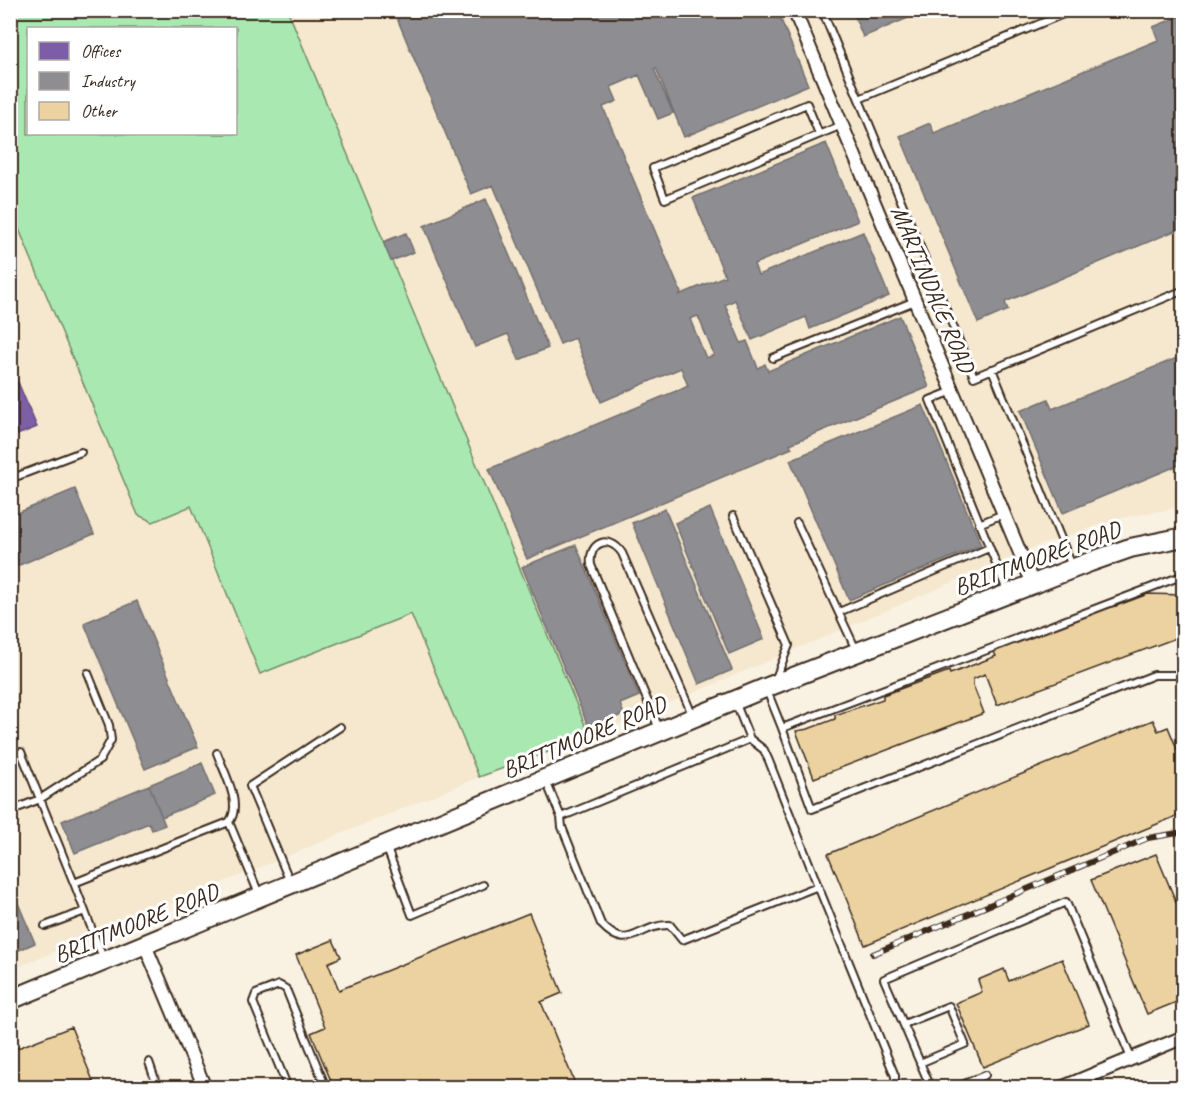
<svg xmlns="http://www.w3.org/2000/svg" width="1194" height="1098" font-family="Caveat,sans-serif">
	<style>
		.built { fill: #f5e8ce }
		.green { fill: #a9e9b1; stroke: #728a68; stroke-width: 1.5; fill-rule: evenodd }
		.offices { fill: #7b5ea7; stroke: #684e7e; stroke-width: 1.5 }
		.industry { fill: #8d8d92; stroke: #746f6f; stroke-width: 1.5; fill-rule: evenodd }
		.building { fill: #ebd2a0; stroke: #3b2a1e; stroke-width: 1.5 }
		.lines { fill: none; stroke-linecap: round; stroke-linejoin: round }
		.lane-casing { stroke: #3b2a1e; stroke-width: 10 }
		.street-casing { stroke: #3b2a1e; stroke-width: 16 }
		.secondary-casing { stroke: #3b2a1e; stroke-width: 22 }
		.lane { stroke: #fff; stroke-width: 6 }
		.street { stroke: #fff; stroke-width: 12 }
		.secondary { stroke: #fff; stroke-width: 18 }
		.rail-casing { stroke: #3b2a1e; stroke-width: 6 }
		.rail { stroke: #fff; stroke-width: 4; stroke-dasharray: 11; stroke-linecap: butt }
		.labels { text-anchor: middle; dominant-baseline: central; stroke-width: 6; stroke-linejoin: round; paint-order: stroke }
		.street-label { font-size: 24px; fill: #3b2a1e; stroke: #fff }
	</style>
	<rect width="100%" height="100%" fill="#f9f2e2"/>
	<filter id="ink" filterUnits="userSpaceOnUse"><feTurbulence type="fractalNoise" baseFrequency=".0167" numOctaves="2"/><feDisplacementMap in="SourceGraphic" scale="12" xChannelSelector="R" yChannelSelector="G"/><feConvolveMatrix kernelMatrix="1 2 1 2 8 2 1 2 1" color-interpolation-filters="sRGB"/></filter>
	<g filter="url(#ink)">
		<path class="built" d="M288,11H1183V507L1121,518L1040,545L590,737Z
			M10,210L138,515L153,522L190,506L260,674L411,614L479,777L11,970Z"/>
		<path class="green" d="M10,11H288L590,737L479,777L411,614L260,674L191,506L153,522L138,515L11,210ZM28,28H236V134H28Z"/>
		<path class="offices" d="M15,375L37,427L10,438V376Z"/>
		<path class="industry" d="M396,10H592L593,14L602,10H777L808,85L684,137L656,68L654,69L673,113L658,119L639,75L611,87L617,101L603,107L681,293L679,295L725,276L693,198L826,143L858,221L754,264L758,275L863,232L889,296L810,329L806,317L752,340L735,300L725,305L741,343L747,341L758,368L765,364L768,371L900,316L929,387L790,444L792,448L527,559L489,469L688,386L681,368L601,402L575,338L560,344L493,185L471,194L394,11ZM698,316L714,355L706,358L690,319Z
			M852,10H927L863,37Z
			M1181,16L1184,23V227L1005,302L1008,310L978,323L900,136L930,123L934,133L1158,40L1153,27Z
			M486,199L548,348L519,360L508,334L475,347L424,226Z
			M406,233L414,252L391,261L383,242Z
			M1184,355V463L1063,513L1020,411L1048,399L1052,409Z
			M923,405L981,545L849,600L790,460Z
			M75,489L94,534L17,566L10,552V516Z
			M710,508L764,639L729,654L675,523Z
			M665,509L732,670L699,684L632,523Z
			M576,545L639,696L620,704L624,714L589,728L522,567Z
			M137,601L198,747L145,769L84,623Z
			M202,763L215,795L162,817L149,785Z
			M149,785L165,825L152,830L149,823L75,853L62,821Z
			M15,896L35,943L10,954V898Z"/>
		<path class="building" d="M1148,594L1184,595V635L997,705L985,674L973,679V685L984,713L814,778L796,731L808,729L835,719V715L883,699V695L897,690L949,671L950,674L996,656L993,650L1110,606H1116Z
			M1153,720L1158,731L1168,727L1184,766V813L865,945L828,854Z
			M1156,854L1184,921V999L1147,1014L1091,880Z
			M529,913L562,993L541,1002L577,1088H334L311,1033L325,1027L296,955L333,940L341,957L328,963L339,990Z
			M1062,959L1089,1024L983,1067L956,1003L982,992L978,980L1004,969L1009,981Z
			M71,1027L96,1088H10V1051Z"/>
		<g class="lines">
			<defs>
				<path id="lane" d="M822,10L974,377L1184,290
					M859,99L1073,10
					M819,134L807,104L653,168L665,199L842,125
					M10,356H11
					M773,358L915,301
					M992,369L1072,566
					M953,391L930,400L1008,593
					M10,479L81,452
					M733,516L789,645L776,678
					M797,523L857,652
					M979,524L1003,514
					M1184,575L782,728L812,809L1154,675H1184
					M839,612L989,548
					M766,688L782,728
					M660,731L591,565C588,542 609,534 622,553L692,714
					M21,752L74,883
					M217,753C224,772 243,805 229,822
					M546,781L561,817L750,739L736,704
					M10,811L40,799L100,760L111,740L109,725L88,673
					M561,817L562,827L601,924C630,955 637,924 670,925L682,940L818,886L769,761L764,750L750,739
					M386,846L412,915L483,885
					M290,882L250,786L340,727
					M818,886L895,1076V1088
					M45,926L85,911
					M103,958L74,883L229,822L259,894
					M904,1024L949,1006L965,1044L920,1063
					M149,1062L158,1088
					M288,1088L253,1002L256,994L279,985L286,989L326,1088
					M931,1088L884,979L1066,902L1131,1058
					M955,1088L985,1075"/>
				<path id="street" d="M794,10L1033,584
					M145,945L205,1088
					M1061,1088L1184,1037"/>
				<path id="secondary" d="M10,1000L765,688L1090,562L1130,548L1184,537"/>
			</defs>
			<use href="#lane" class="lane-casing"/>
			<use href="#street" class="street-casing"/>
			<use href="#secondary" class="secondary-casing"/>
			<use href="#lane" class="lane"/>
			<use href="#street" class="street"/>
			<use href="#secondary" class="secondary"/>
			<defs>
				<path id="rail" d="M873,954L1148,838L1184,832"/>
			</defs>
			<use href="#rail" class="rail-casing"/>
			<use href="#rail" class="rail"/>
		</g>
	</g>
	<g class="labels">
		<g class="street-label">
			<text transform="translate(933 289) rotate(67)">MARTINDALE ROAD</text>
			<text transform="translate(1037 558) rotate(-20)">BRITTMOORE ROAD</text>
			<text transform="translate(584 737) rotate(-23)">BRITTMOORE ROAD</text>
			<text transform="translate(136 923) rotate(-22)">BRITTMOORE ROAD</text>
		</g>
	</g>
	<rect width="1194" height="1098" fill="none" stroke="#fff" stroke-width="36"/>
	<rect x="18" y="18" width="1158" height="1062" fill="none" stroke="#3b2a1e" stroke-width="2" filter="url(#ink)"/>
	<rect x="27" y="27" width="210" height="108" fill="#ffffff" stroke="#b1aaa5" stroke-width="1.5"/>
	<rect x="39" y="42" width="30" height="18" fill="#7b5ea7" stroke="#b1aaa5" stroke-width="1.5"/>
	<text x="81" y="57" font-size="18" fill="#3b2a1e">Offices</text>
	<rect x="39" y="72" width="30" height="18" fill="#8d8d92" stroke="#b1aaa5" stroke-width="1.5"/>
	<text x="81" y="87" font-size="18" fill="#3b2a1e">Industry</text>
	<rect x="39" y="102" width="30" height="18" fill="#ebd2a0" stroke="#b1aaa5" stroke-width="1.5"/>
	<text x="81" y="117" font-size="18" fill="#3b2a1e">Other</text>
</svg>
